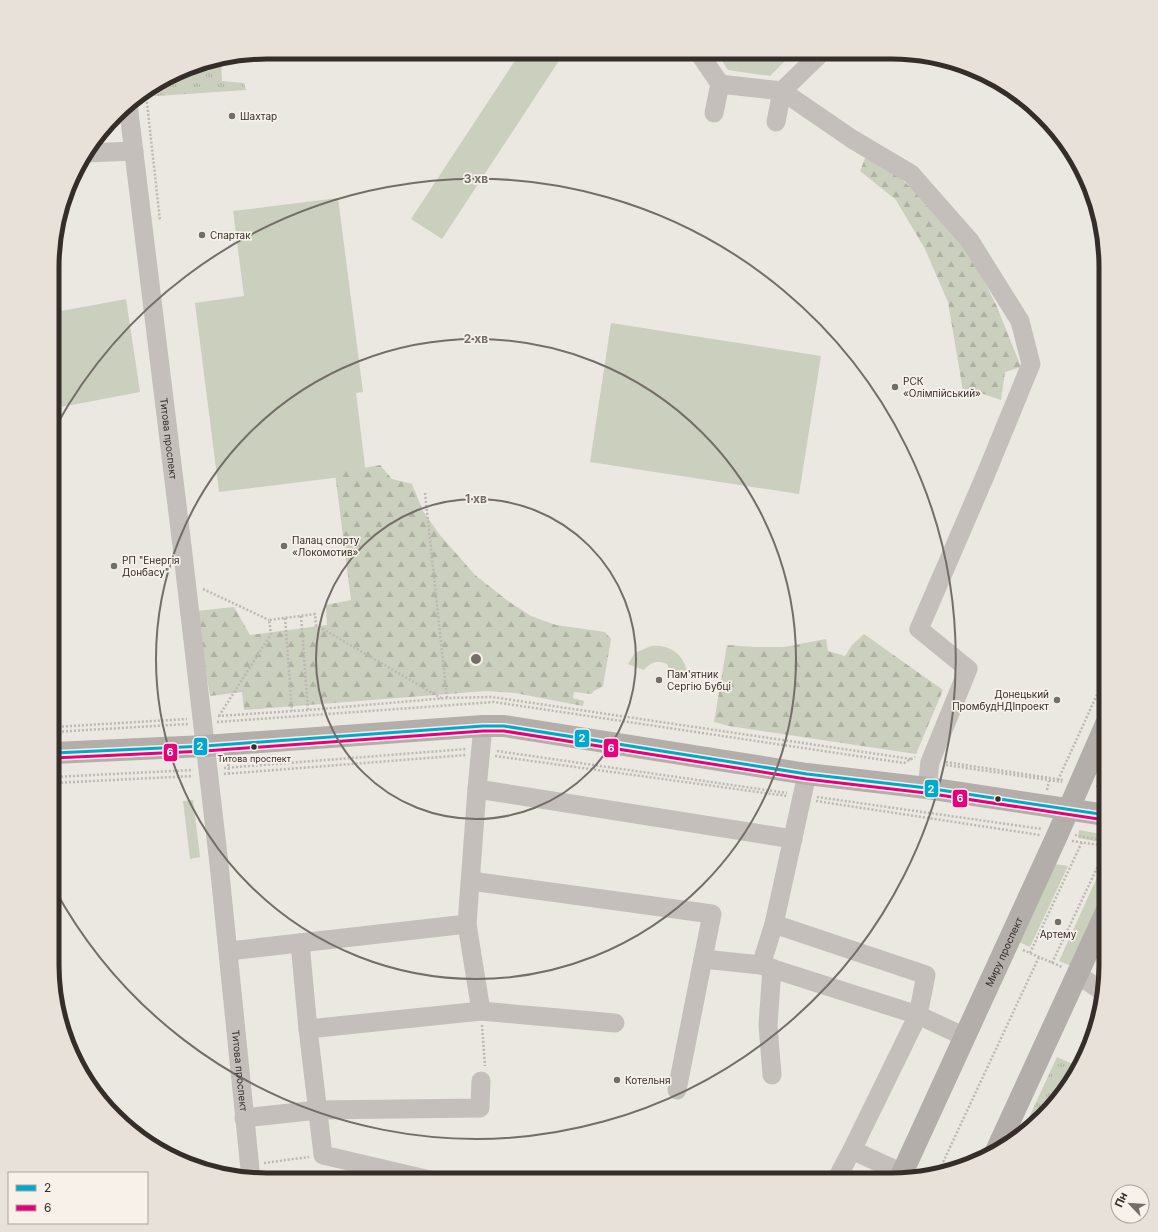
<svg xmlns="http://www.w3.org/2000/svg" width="1158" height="1232" font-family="Inter,sans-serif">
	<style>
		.grass { fill: #cbcfbd }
		.forest { fill: url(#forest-firs) }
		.park { fill: url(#park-tufts) }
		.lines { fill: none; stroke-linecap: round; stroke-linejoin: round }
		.path { stroke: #bdb8b3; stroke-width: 2.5; stroke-dasharray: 2 2; stroke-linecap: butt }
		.minor { stroke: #c4bfbb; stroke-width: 19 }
		.major { stroke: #b3aeaa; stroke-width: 22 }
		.bus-1-casing { stroke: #f7f1e9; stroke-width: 6 }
		.bus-2-casing { stroke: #f7f1e9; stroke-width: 6 }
		.bus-1 { stroke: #00a9ce; stroke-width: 3 }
		.bus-2 { stroke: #e5007d; stroke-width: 3 }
		.ring { fill: none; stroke: #746e69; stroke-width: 2 }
		.poi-dot { fill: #746e69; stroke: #f7f1e9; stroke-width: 1.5 }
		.bus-dot { fill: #342d29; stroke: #f7f1e9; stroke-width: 1.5 }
		.labels { text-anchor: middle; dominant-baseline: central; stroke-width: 3.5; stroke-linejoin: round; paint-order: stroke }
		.bus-label { font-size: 9px; fill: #342d29; stroke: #f7f1e9 }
		.poi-label { font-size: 10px; fill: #342d29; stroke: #f7f1e9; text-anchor: start }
		.street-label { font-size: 10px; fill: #342d29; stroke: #f7f1e9 }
		.rim { fill: none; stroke: #342d29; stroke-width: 5 }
		.centre { fill: #746e69; stroke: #f7f1e9; stroke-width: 2 }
		.ring-label { font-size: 12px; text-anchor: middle; font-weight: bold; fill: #746e69; stroke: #f7f1e9; stroke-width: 3.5; stroke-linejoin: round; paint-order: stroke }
		.line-badge { stroke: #f7f1e9; stroke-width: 1.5 }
		.badge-label { font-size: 11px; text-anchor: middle; font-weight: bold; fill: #fff }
	</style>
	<defs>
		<pattern id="forest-firs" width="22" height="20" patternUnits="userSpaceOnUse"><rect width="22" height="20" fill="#cbcfbd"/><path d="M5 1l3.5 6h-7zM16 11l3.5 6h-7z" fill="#afb2a2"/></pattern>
		<pattern id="park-tufts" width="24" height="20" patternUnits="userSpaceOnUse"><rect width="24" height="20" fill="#cbcfbd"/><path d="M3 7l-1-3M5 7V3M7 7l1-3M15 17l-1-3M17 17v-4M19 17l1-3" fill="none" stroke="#afb2a2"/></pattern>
	</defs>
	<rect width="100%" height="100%" fill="#ebe7e1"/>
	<path class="grass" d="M520,53H564L442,239L411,219Z
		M717,53H793L770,76L728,70Z
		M338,198L363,392L356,393L366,474L219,492L195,303L244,296L233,211Z
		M126,299L140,392L56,408V312Z
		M611,323L821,356L799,494L590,462Z
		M651,646C669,644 684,654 687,672L672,674L667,664C657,660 651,662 644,670L628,664L635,653Z
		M193,800L200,857L190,859L183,801Z
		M1079,830L1106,835V843L1078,838Z
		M1055,864L1068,866L1030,947L1019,942Z
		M1100,871L1106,872V894L1071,966L1059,961Z"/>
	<path class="forest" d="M866,156L900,178L937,211L974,260L997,307L1021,367L1005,372L1001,400L975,391L964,397L948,302L925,249L896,200L860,171Z
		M380,465L392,479L412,484L423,511L439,534L475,575L508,601L531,616L556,625L605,632L611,639L603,686L594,691L591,694L574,692L573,698L584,701L583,706L515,693L486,691L244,710L242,692L210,696L196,611L234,607L250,635L327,625L326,605L351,600L335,473Z
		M864,634L943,690L916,754L729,726L714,722L727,645L754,647H784L826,639L828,651L845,656L852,645Z"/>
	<path class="park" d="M221,60L222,81L244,83L246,90L142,97L198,63Z
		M1057,1057L1079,1067L1077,1072L1052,1107L1027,1130L1024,1128Z"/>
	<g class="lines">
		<path class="path" d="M146,94L160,221
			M425,493L447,698
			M203,589L269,620
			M301,616L308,710
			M285,618L292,711
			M218,716L308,710L447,698L492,697L911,759
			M219,716L271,634L269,620L315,614L316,625L441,698
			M217,722L494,702L904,763L915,757
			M54,727L187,719
			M54,732L188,724
			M497,751L787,793
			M495,756L787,796
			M228,760L229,774
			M946,762L1063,780
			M946,765L1062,782
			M224,768L466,749
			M224,774L466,755
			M53,777L193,770
			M1058,780L1106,675
			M53,783L193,776
			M1098,785H1106
			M1096,786L1106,787
			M1047,790L1049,781
			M817,797L1042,829
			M816,801L1040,835
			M1075,835L1106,841
			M1072,841L1106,846
			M1023,950L1062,967
			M1030,953L1082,842
			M1052,963L1106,849
			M482,1025L485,1066
			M1031,1116L1036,1122
			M264,1163L309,1157
			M938,1173L1039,957"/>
		<g class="minor">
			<path d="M699,53L720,84L782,91L820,54"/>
			<path id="s1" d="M128,104L182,546L219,864L251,1179"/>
			<path d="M714,113L720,84"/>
			<path d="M776,122L782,91L852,139L911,174L970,241L1020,321L1031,364L985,476L919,629L968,669L930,762L927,788"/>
			<path d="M86,153L134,151"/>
			<path d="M477,789L793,839"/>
			<path d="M471,881L712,914L703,959"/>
			<path d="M774,924L926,975L918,1015L852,1150L836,1180"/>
			<path d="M300,943L308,1029L323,1155L430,1180"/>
			<path d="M229,951L467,924"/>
			<path d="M761,965L918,1015L965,1037"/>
			<path d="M1077,974L1103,992"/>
			<path d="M481,1011L615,1023"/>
			<path d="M308,1029L481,1011L467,924L477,789L483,726"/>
			<path d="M772,1075L768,1025L772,968"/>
			<path d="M677,1090L703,959L761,965L774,924L807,774"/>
			<path d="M244,1118L318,1110L480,1108L481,1081"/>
			<path d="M852,1150L902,1173"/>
		</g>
		<g class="major">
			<path d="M54,753L205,746L483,726H504L807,774L927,788L1106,815"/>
			<path d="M996,1151L1106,912"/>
			<path id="s2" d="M899,1180L1056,838L1106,724"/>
		</g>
		<defs>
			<path id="bus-1" d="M54,753L205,746L483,726H504L807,774L927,788L1106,815"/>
			<path id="bus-2" d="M54,758L205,751L483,731H504L806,779L926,793L1105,820"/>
		</defs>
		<use href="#bus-1" class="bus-1-casing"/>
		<use href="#bus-2" class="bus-2-casing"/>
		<use href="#bus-1" class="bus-1"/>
		<use href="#bus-2" class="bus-2"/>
	</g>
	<g class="ring">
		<circle cx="476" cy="659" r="160"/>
		<circle cx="476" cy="659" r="320"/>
		<path d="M56 426A480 480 0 1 1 54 888"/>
	</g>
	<g class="poi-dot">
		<circle cx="232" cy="116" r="4"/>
		<circle cx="202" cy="235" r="4"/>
		<circle cx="895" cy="387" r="4"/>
		<circle cx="284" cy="546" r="4"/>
		<circle cx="114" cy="566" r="4"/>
		<circle cx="659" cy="680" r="4"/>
		<circle cx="1057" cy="700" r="4"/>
		<circle cx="1058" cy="922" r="4"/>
		<circle cx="617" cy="1080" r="4"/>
	</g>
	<g class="bus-dot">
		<circle cx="254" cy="747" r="3.5"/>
		<circle cx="998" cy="799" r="3.5"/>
	</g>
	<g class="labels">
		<g class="bus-label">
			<text x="254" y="758">Титова проспект</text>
		</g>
		<g class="poi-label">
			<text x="240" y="116">Шахтар</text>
			<text x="210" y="235">Спартак</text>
			<text x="903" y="381">РСК<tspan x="903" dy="12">«Олімпійський»</tspan></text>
			<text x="292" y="540">Палац спорту<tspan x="292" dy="12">«Локомотив»</tspan></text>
			<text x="122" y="560">РП "Енергія<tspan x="122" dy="12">Донбасу"</tspan></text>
			<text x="667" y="674">Пам'ятник<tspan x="667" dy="12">Сергію Бубці</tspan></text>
			<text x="1049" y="694" text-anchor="end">Донецький<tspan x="1049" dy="12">ПромбудНДІпроект</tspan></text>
			<text x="1058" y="934" text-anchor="middle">Артему</text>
			<text x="625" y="1080">Котельня</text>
		</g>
		<g class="street-label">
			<text stroke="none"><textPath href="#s1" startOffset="337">Титова проспект</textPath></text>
			<text stroke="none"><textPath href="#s2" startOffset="251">Миру проспект</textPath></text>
			<text stroke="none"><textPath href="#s1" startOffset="973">Титова проспект</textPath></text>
		</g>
	</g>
	<path d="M0 0H1158V1232H0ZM267 59H891A208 208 0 0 1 1099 267V965A208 208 0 0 1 891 1173H267A208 208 0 0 1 59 965V267A208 208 0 0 1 267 59Z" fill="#e7e1da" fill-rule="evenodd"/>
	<path class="rim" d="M267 59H891A208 208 0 0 1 1099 267V965A208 208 0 0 1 891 1173H267A208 208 0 0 1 59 965V267A208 208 0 0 1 267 59Z"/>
	<circle cx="476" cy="659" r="6" class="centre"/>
	<g class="ring-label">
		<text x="476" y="183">3 хв</text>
		<text x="476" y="343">2 хв</text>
		<text x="476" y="503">1 хв</text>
	</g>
	<g class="line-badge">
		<rect x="574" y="729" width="16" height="19" rx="4" fill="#00a9ce"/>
		<rect x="193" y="737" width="15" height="19" rx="4" fill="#00a9ce"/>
		<rect x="603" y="738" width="16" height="20" rx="4" fill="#e5007d"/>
		<rect x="163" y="743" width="15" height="19" rx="4" fill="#e5007d"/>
		<rect x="924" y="779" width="15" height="19" rx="4" fill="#00a9ce"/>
		<rect x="952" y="789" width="16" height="19" rx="4" fill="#e5007d"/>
	</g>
	<g class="badge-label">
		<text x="582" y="742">2</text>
		<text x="200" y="750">2</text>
		<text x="611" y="752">6</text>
		<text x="170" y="756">6</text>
		<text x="931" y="793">2</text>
		<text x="960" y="802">6</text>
	</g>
	<rect x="8" y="1172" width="140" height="52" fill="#f7f1e9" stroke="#a9a39c"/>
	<rect x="16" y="1185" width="20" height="6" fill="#00a9ce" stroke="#a9a39c"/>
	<text x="44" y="1192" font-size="12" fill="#342d29">2</text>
	<rect x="16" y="1205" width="20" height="6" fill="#e5007d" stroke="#a9a39c"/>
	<text x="44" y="1212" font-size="12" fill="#342d29">6</text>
	<g transform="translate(1130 1204) rotate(295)"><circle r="19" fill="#f7f1e9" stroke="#a9a39c"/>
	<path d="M0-3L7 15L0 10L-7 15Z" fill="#746e69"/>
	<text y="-6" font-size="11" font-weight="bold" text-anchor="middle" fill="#342d29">Пн</text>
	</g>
</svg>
